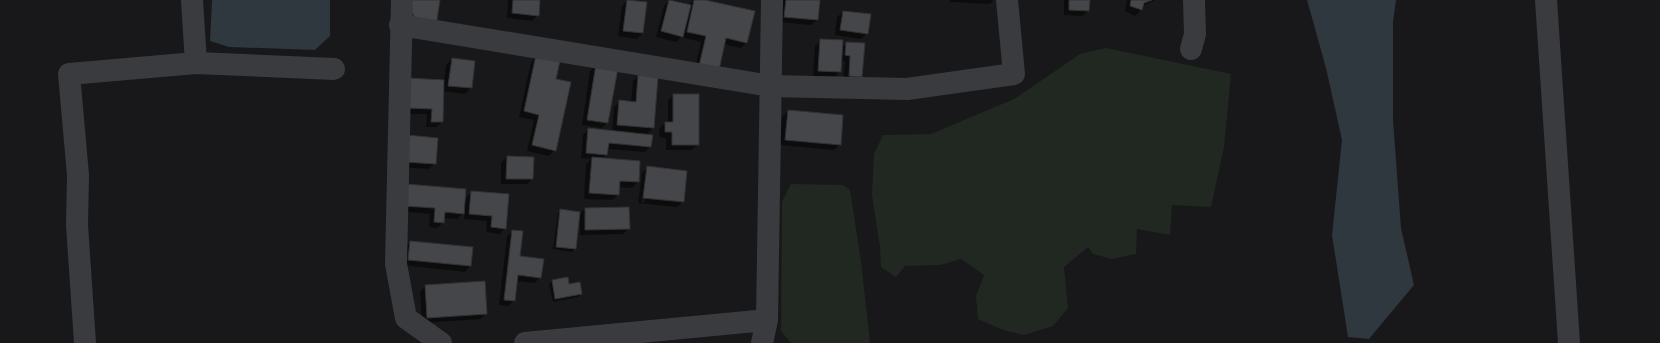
<svg xmlns="http://www.w3.org/2000/svg" width="1660" height="343" font-family="'Nunito Sans',sans-serif">
	<style>
		.green { fill: #202821 }
		.water { fill: #2e383e }
		.shadow { fill: #0007; fill-rule: evenodd }
		.building { fill: #45464a; stroke: #323236 }
		.lines { fill: none; stroke-linecap: round; stroke-linejoin: round }
		.minor { stroke: #393b3f; stroke-width: 22 }
	</style>
	<rect width="100%" height="100%" fill="#18181a"/>
	<path class="green" d="M1106,48L1231,74L1224,147L1211,207L1172,205L1170,235L1137,229L1136,254L1112,259L1093,254L1088,247L1064,267L1068,308L1053,326L1024,335L1003,330L978,319L976,296L984,275L961,259L940,265L905,266L896,277L881,267L880,247L872,195L874,154L883,135L931,134L1014,99L1080,54Z
		M791,184L843,185L850,190L861,261L870,343H791L781,331L782,202Z"/>
	<path class="water" d="M212,0H330V36L315,50L229,47L210,41Z
		M1307,0H1396L1393,22V120L1401,228L1414,285L1369,339L1348,337L1332,235L1342,140L1326,68Z"/>
	<path class="shadow" d="M508,0H539L538,15L532,21L507,18Z
		M670,0L689,5L693,0H701L747,42L741,48L724,44L694,72L701,42L681,37L676,42L656,37L664,6Z
		M784,0H810L817,20L811,25L779,22L781,3Z
		M950,0H994L990,4L950,2Z
		M1064,0H1089L1088,11L1082,16L1064,15Z
		M1127,0H1155L1142,6L1141,10L1135,16L1125,11Z
		M627,1L646,3L643,33L637,39L618,36L622,6Z
		M843,12L867,33L861,39L835,35L837,17Z
		M821,40L841,48L847,43L861,77L855,82L843,81L845,61H841L840,72L834,77L813,76L815,46Z
		M537,56L555,80V150L549,156L527,151L534,120L519,117L531,62Z
		M452,59L474,62L471,88L465,94L442,91V122L436,127H426L427,114H402L408,79L444,81L446,65Z
		M596,65L607,123L602,128L582,125L590,71Z
		M638,76L657,78L653,128L646,135L650,147L645,152L607,149L606,155L602,159L639,162L638,182L632,188L618,187V195L612,200L584,199L586,164L591,159L581,158L583,135L589,129L612,132L614,107L620,101L631,102L633,81Z
		M674,95L698,144L692,150H666V138L660,137L659,129L665,123H668V100Z
		M788,111L840,144L834,150L780,145L782,117Z
		M402,142L435,163L429,169L400,167Z
		M507,157L532,179L527,184H501V163Z
		M648,168L683,202L677,207L638,203L642,173ZM646,172H648L644,203L642,202Z
		M406,185L464,199L472,192L505,228L500,234L486,232L487,221L464,219L465,212L457,219L443,218V223L437,228L429,227L430,214L399,211Z
		M585,209L629,229L623,234L580,235V216H578L575,249L572,252L553,249L558,213L561,210L579,215Z
		M513,231L519,256L540,277L535,283L516,281L514,301L508,306L499,305L507,236Z
		M410,242L472,248L470,266L465,272L403,265L405,248Z
		M567,278L568,285L581,294L578,297L553,302L549,284L552,281Z
		M425,286L486,313L481,319L422,323L420,292Z"/>
	<path class="building" d="M405,0H440L436,26L414,22L413,13L403,11Z
		M513,0H540L539,16L512,13Z
		M627,0L647,2L643,33L623,31Z
		M669,0L691,5L683,37L661,31Z
		M694,0H705L755,11L747,43L726,38L719,70L699,66L706,36L687,32Z
		M786,0H820L818,20L784,17Z
		M1069,0H1090L1089,11L1069,10Z
		M1131,0H1152L1144,3L1142,10L1130,6Z
		M843,11L871,14L868,34L840,30Z
		M820,39L843,40L841,72L818,71Z
		M846,42L865,43L862,77L849,76L850,56L845,55Z
		M536,55L560,61L556,79L571,82L556,151L532,145L539,115L524,111Z
		M452,58L475,61L472,88L448,86Z
		M596,64L618,68L608,123L587,120Z
		M638,75L658,77L654,128L617,125L619,100L636,102Z
		M408,78L444,80L443,122H431L432,109L407,108Z
		M673,94H699V145H672V132H665V122H673Z
		M788,110L843,115L841,145L785,140Z
		M588,128L653,135L651,147L609,143L607,155L586,153Z
		M407,135L438,138L436,164L405,162Z
		M507,156L534,157L533,179H506Z
		M592,157L640,161L639,182L620,181L619,195L589,193Z
		M647,166L687,171L684,202L643,198Z
		M406,184L466,189L464,214L445,212L444,223L434,222L435,208L404,206Z
		M471,191L509,194L506,229L491,227L492,216L469,214Z
		M629,207L630,229L585,230V208Z
		M560,209L580,212L576,249L556,247Z
		M512,230L523,231L520,256L544,259L541,278L518,275L515,301L504,300Z
		M410,241L473,247L471,266L408,260Z
		M568,277L569,284L580,282L582,294L555,299L552,280Z
		M485,281L487,314L427,318L425,285Z"/>
	<g class="lines">
		<path class="minor" d="M192,0L196,63
			M402,0L396,264L406,318L441,343
			M1546,0L1569,343
			M400,25L771,86L907,89L1014,74L1007,0
			M1191,49L1195,34L1194,0
			M85,343L77,225L78,175L69,74L196,63L334,69
			M525,343L767,320
			M762,343L767,320L772,0"/>
	</g>
</svg>
